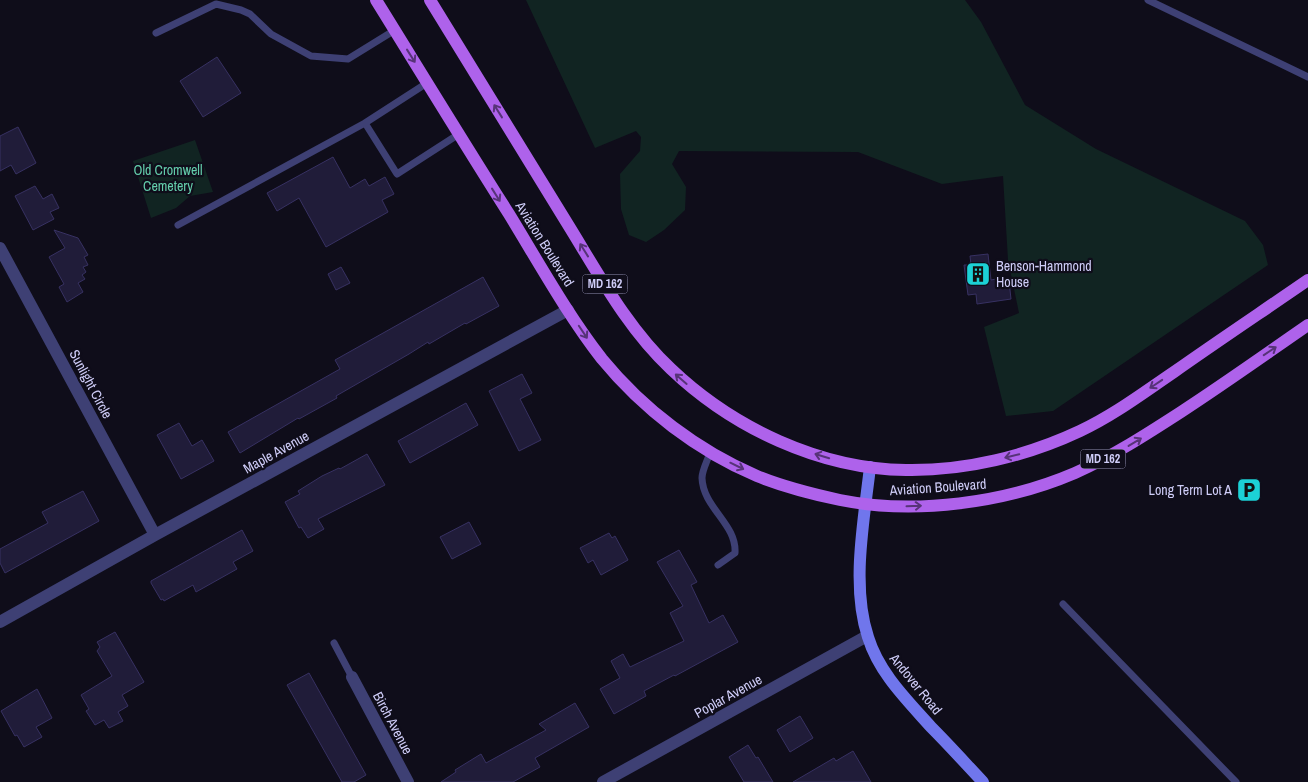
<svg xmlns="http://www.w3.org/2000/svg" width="1308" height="782" font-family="'Archivo Narrow',sans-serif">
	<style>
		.green { fill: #112422 }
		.building { fill: #201c39; stroke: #373162 }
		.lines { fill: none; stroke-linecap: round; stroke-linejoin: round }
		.service { stroke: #3e4074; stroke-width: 7 }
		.minor { stroke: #3e4074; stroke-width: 12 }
		.secondary { stroke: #7076ec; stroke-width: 12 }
		.primary { stroke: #ae62eb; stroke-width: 12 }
		.oneway { stroke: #573378 }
		.labels { text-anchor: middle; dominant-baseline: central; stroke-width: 4.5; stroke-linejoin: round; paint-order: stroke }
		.shield { fill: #0f0d1a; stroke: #9593b5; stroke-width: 1 }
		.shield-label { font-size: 12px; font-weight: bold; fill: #cfcdf8 }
		.park-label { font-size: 14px; fill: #64ceac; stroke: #0f0d1a }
		.street-label { font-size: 14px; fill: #cfcdf8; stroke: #0f0d1a }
		.poi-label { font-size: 14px; fill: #cfcdf8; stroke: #0f0d1a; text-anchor: start }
	</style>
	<rect width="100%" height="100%" fill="#0f0d1a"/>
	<path class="green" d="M526,0H965L981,22L1025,105L1096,149L1245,221L1263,245L1268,265L1053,411L1006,416L984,327L1019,313L1008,260L1003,176L942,184L858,152L679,151L672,164L686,187L685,210L664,230L646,242L629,235L621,209L620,174L640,151L641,137L636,131L595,148Z
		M195,140L213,192L190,196L176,208L151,218L133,161Z"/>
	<path class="building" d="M217,57L241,93L203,117L180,81Z
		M18,127L36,163L16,174L11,165L0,171V136Z
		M333,157L350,188L365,179L369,186L385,177L394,194L382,200L388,212L326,247L299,198L277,211L267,193Z
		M35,186L43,199L52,194L59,208L50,212L54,219L33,230L15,196Z
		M54,230L78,238L88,255L84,257L88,265L83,267L86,272L82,275L85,279L78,283L83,292L67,302L59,287L64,284L49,257L65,248Z
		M988,254L991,280L996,279V283L1009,281L1011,299L977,304L976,294L968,295L964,265H971L970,256Z
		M341,267L350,283L336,290L328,274Z
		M483,277L499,306L466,324L465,323L429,344L428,342L409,354L336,396L337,398L299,419L298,418L240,453L228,432L340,369L335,360Z
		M522,374L532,393L520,399L541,440L519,451L489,391Z
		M466,403L478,425L410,463L398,441Z
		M179,423L192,446L202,440L214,461L181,479L157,435Z
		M367,454L385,485L318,519L324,529L308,538L301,527L299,528L285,502L300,494L298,491L322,476L339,468L340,469Z
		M83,491L99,521L5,573L0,563V549L48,523L42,512Z
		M469,522L481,544L452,559L440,537Z
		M242,530L253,551L233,562L237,569L196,592L193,585L164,601L163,599L161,600L151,583V581Z
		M609,533L612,538L615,536L628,560L601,575L593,560L588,563L580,548Z
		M679,550L697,582L691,585L709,623L723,615L738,642L675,676L674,675L644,691L646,696L614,714L600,689L620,678L611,661L623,654L630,667L684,641L670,613L683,606L657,562Z
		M115,632L144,682L122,695L128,706L118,712L123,721L109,728L104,720L95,725L86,711L89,709L81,695L112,676L97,651L100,647L97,642Z
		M309,673L366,775L354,782H342L287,685Z
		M37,689L52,718L36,727L42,737L24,747L17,735L15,736L1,711Z
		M575,703L589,727L535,758L540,767L513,782H441L456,772L455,770L481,754L486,763L546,730L539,724Z
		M800,716L813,738L790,752L777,730Z
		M748,745L756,758L758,757L773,782H744L729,757Z
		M853,751L871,782H793L834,758L836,761Z"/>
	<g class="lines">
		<path class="service" d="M1148,0L1308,77
			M156,33L216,4L241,10L250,14L271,34L311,56L348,59L395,30
			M427,83L365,123L397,174L459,134
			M178,225L365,123
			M710,452C708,460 702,470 702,478C703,508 737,524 735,553L718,565
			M1063,604L1236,782
			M334,643L352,677"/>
		<path class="minor" d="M0,248L155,535
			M0,622L155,535L568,310
			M352,677L408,782
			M603,782L867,636"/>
		<path class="secondary" d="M870,467C864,520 851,586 868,637C879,673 907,700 931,727C949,745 966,764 983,782"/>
		<path class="primary" d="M376,0C420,71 464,143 509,214C539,263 567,314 602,359C643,409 698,451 757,476C784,487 812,494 840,500C915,515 1005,503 1075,473C1113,456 1147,434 1181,412C1224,384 1266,354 1308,325
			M430,0C475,74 521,148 567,223C598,273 627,328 671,369C733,428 820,469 906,470C965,471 1027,456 1080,431C1114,415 1143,393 1174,372C1218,341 1263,311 1308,280"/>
	</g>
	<defs><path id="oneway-shaft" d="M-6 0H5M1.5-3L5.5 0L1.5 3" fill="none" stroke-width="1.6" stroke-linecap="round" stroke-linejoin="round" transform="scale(1.25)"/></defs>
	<g class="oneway">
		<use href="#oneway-shaft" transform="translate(411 56) rotate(58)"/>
		<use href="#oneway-shaft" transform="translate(498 111) rotate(-122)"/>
		<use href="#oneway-shaft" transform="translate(496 195) rotate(58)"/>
		<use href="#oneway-shaft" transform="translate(584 250) rotate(-122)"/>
		<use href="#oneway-shaft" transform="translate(583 332) rotate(56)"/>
		<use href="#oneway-shaft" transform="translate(1270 351) rotate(-34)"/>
		<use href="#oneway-shaft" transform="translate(681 379) rotate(-139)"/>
		<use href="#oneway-shaft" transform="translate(1156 384) rotate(146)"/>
		<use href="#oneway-shaft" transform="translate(1135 442) rotate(-31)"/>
		<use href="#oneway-shaft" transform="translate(822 456) rotate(-163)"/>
		<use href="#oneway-shaft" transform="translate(1012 456) rotate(166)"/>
		<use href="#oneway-shaft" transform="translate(737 466) rotate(26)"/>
		<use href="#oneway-shaft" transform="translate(914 506) rotate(-2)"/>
	</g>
	<defs>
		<symbol id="building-square" viewBox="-11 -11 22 22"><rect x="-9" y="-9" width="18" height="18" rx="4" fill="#1cd1d6" stroke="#0f0d1a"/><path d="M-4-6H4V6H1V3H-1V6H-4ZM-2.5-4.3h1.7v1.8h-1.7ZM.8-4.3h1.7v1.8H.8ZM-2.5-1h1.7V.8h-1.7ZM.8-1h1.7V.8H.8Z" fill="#111"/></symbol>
		<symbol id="parking-square" viewBox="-11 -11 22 22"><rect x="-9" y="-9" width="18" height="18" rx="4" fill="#1cd1d6" stroke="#0f0d1a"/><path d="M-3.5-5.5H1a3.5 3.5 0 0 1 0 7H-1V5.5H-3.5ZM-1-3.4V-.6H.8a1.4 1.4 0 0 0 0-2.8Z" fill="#111"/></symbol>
	</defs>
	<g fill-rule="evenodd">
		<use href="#building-square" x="964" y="260" width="28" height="28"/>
		<use href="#parking-square" x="1235" y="476" width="28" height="28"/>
	</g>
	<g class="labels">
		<g class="shield">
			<rect x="582.5" y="274.5" width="45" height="19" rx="4"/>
			<rect x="1080.5" y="449.5" width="45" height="19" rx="4"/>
		</g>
		<g class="shield-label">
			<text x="605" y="284">MD 162</text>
			<text x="1103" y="459">MD 162</text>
		</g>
		<g class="park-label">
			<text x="168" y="170">Old Cromwell<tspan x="168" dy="16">Cemetery</tspan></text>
		</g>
		<g class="street-label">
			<text transform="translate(545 244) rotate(58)">Aviation Boulevard</text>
			<text transform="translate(91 384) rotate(62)">Sunlight Circle</text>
			<text transform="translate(276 452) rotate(-29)">Maple Avenue</text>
			<text transform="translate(938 487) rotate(-4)">Aviation Boulevard</text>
			<text transform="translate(916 684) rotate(51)">Andover Road</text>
			<text transform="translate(728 696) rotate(-29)">Poplar Avenue</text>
			<text transform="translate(393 723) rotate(62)">Birch Avenue</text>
		</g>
		<g class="poi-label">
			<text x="996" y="266">Benson-Hammond<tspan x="996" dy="16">House</tspan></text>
			<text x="1232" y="490" text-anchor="end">Long Term Lot A</text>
		</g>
	</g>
</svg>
